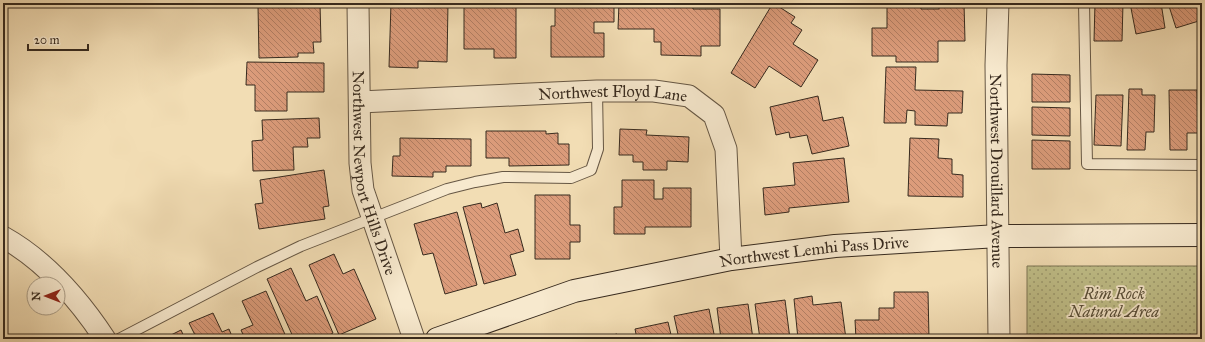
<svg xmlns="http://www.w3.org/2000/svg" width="1205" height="342" font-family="'IM FELL Great Primer',serif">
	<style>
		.park { fill: url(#park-dots); stroke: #7c7454 }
		.building { fill: url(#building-back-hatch); stroke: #372a1e }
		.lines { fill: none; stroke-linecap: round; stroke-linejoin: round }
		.lane-casing { stroke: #665744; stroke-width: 12 }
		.street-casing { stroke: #665744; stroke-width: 23 }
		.secondary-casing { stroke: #372a1e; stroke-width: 24 }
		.lane { stroke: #f7e9ce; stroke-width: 10 }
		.street { stroke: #f7e9ce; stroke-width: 21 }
		.secondary { stroke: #f7e9ce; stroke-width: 22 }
		.labels { text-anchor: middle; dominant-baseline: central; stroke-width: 3.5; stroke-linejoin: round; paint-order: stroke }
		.street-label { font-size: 16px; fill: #372a1e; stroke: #f7e9ce }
		.park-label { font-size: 16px; font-style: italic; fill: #594f39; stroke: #f7e9ce }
	</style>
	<defs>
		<pattern id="park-dots" width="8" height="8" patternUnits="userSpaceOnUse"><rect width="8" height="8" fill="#c0bf89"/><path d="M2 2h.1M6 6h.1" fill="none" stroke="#9d9b6f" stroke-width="1.8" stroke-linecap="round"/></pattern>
		<pattern id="building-back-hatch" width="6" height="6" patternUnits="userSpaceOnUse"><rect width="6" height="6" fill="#dc9c7b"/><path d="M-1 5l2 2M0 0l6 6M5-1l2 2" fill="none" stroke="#b37f64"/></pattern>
	</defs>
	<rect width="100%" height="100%" fill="#f2ddb4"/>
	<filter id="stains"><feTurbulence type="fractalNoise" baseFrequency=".005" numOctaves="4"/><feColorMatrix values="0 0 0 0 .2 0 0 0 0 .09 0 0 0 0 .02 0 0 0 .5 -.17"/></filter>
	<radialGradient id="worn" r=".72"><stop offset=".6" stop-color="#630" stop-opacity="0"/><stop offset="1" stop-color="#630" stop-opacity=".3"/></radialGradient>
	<path class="park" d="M1027,266H1202V339H1027Z"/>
	<path class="building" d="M391,3H448L447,62L418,61V68L389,67Z
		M466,3H516V58H494V49H464V7H466Z
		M555,3H614V22H594V33H604V57H551V26H555Z
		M619,3H693V9H720V46H701V56L661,55V42H654V29H618Z
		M773,3L795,17L791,23L802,30L793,44L818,60L801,87L769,66L755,88L731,73Z
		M887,3H921V9H939V3H964L965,41H938V62H896V56H872V28H887Z
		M1095,3H1123L1122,41H1094Z
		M1130,3H1161L1165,28L1136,34Z
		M1168,3H1198L1202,20L1176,28Z
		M320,4L321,42H313L314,53H298V57L259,58L258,6Z
		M247,62L324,63V92H287V111H255V85H246Z
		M886,67H916L915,90L963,91L962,113H948L947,126L915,125V111L907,110L906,123H884Z
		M1032,74L1070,75V102H1032Z
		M1129,89H1142V95H1155L1154,132H1146L1145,150H1127Z
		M1169,90H1197L1198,133H1187V150H1170Z
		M1096,95H1123L1121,146L1094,145Z
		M818,96L823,121L843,117L849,146L812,154L807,135L790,138L789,132L776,135L770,107Z
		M1032,107L1070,108V136L1032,135Z
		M319,118L320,138H307L308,147H293L294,170L253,171L252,141L263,140L262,120Z
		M620,129L647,130L646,135L689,137L688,162L667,161V170H643V162H633V155H619Z
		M486,131H546V134L558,133V144H569V165L509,166V158H486Z
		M400,138L471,139V166H446V172H433V177L392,176L393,156H400Z
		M910,138L939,139L938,158L952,159V174L963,175V197L908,196Z
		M1032,140L1070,141V169H1032Z
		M844,158L849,202L789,208V212L765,215L763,188L795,185L793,163Z
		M324,170L329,206L323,207L325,219L259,229L255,204L263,203L260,180Z
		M622,180H654V199H663V188H691V227H645V234H614V207H622Z
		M535,195H570V225H580V242H570V259H535Z
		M481,203L482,208L497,203L505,233L518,229L524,251L510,255L516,275L484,284L463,207Z
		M457,212L477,285L445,294L433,253L423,255L414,224Z
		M334,254L343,274L354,269L376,319L339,335L309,265Z
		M291,268L306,301L317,296L333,333L322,339H294L267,279Z
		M266,291L287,339H245L241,330L253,325L242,301Z
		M894,292H928L929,339H856L855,320H879V308H894Z
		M812,296L813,305L841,302L846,339H798L794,299Z
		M785,300L790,339H760L755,304Z
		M748,304L753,339H721L717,308Z
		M709,309L715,339H679L674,316Z
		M213,313L222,332L229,329L233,339H197L189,323Z
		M668,322L672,339H637L635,329Z
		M181,330L185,339H163Z
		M617,334L618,339H598V338Z"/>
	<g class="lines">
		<defs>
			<path id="lane" d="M1084,3L1087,164L1202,165
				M119,339L257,267L301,246L447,189L475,182L503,177L571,178L591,170L598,149L597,91"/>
			<g id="street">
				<path id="s1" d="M358,3L360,163L363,190L414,339"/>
				<path id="s2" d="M998,3L996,65L999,339"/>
				<path id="s3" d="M360,102L597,91H654L689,96L714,115L726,149L731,259"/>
				<path d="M3,237C46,261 78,298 105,339"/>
			</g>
			<g id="secondary">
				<path id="s4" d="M437,339L574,291L731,259L835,246L998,236L1202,235"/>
			</g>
		</defs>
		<use href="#lane" class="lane-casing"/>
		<use href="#street" class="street-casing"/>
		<use href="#secondary" class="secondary-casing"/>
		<use href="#lane" class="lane"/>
		<use href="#street" class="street"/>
		<use href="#secondary" class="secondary"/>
	</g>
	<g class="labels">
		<g class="street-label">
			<text stroke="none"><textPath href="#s3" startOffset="253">Northwest Floyd Lane</textPath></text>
			<text stroke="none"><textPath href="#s2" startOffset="168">Northwest Drouillard Avenue</textPath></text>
			<text stroke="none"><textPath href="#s1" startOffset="172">Northwest Newport Hills Drive</textPath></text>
			<text stroke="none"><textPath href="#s4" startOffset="389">Northwest Lemhi Pass Drive</textPath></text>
		</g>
		<g class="park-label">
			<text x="1114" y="293">Rim Rock<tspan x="1114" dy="18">Natural Area</tspan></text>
		</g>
	</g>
	<rect width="1205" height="342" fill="none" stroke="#f2ddb4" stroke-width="16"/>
	<rect x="4" y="4" width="1197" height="334" fill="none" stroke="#372a1e" stroke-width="2"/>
	<rect x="8" y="8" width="1189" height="326" fill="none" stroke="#372a1e"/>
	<g transform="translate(46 296) rotate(270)"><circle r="19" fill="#f7e9ce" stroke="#aa9d88"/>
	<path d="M0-3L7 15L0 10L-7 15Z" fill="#8f2418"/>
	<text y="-6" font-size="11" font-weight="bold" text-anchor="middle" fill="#372a1e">N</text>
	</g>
	<path d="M28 44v6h60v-6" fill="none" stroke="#372a1e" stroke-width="2"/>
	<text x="34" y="44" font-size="12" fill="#372a1e" stroke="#f7e9ce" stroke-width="3" paint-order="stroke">20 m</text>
	<rect width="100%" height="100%" filter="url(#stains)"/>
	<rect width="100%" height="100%" fill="url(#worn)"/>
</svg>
